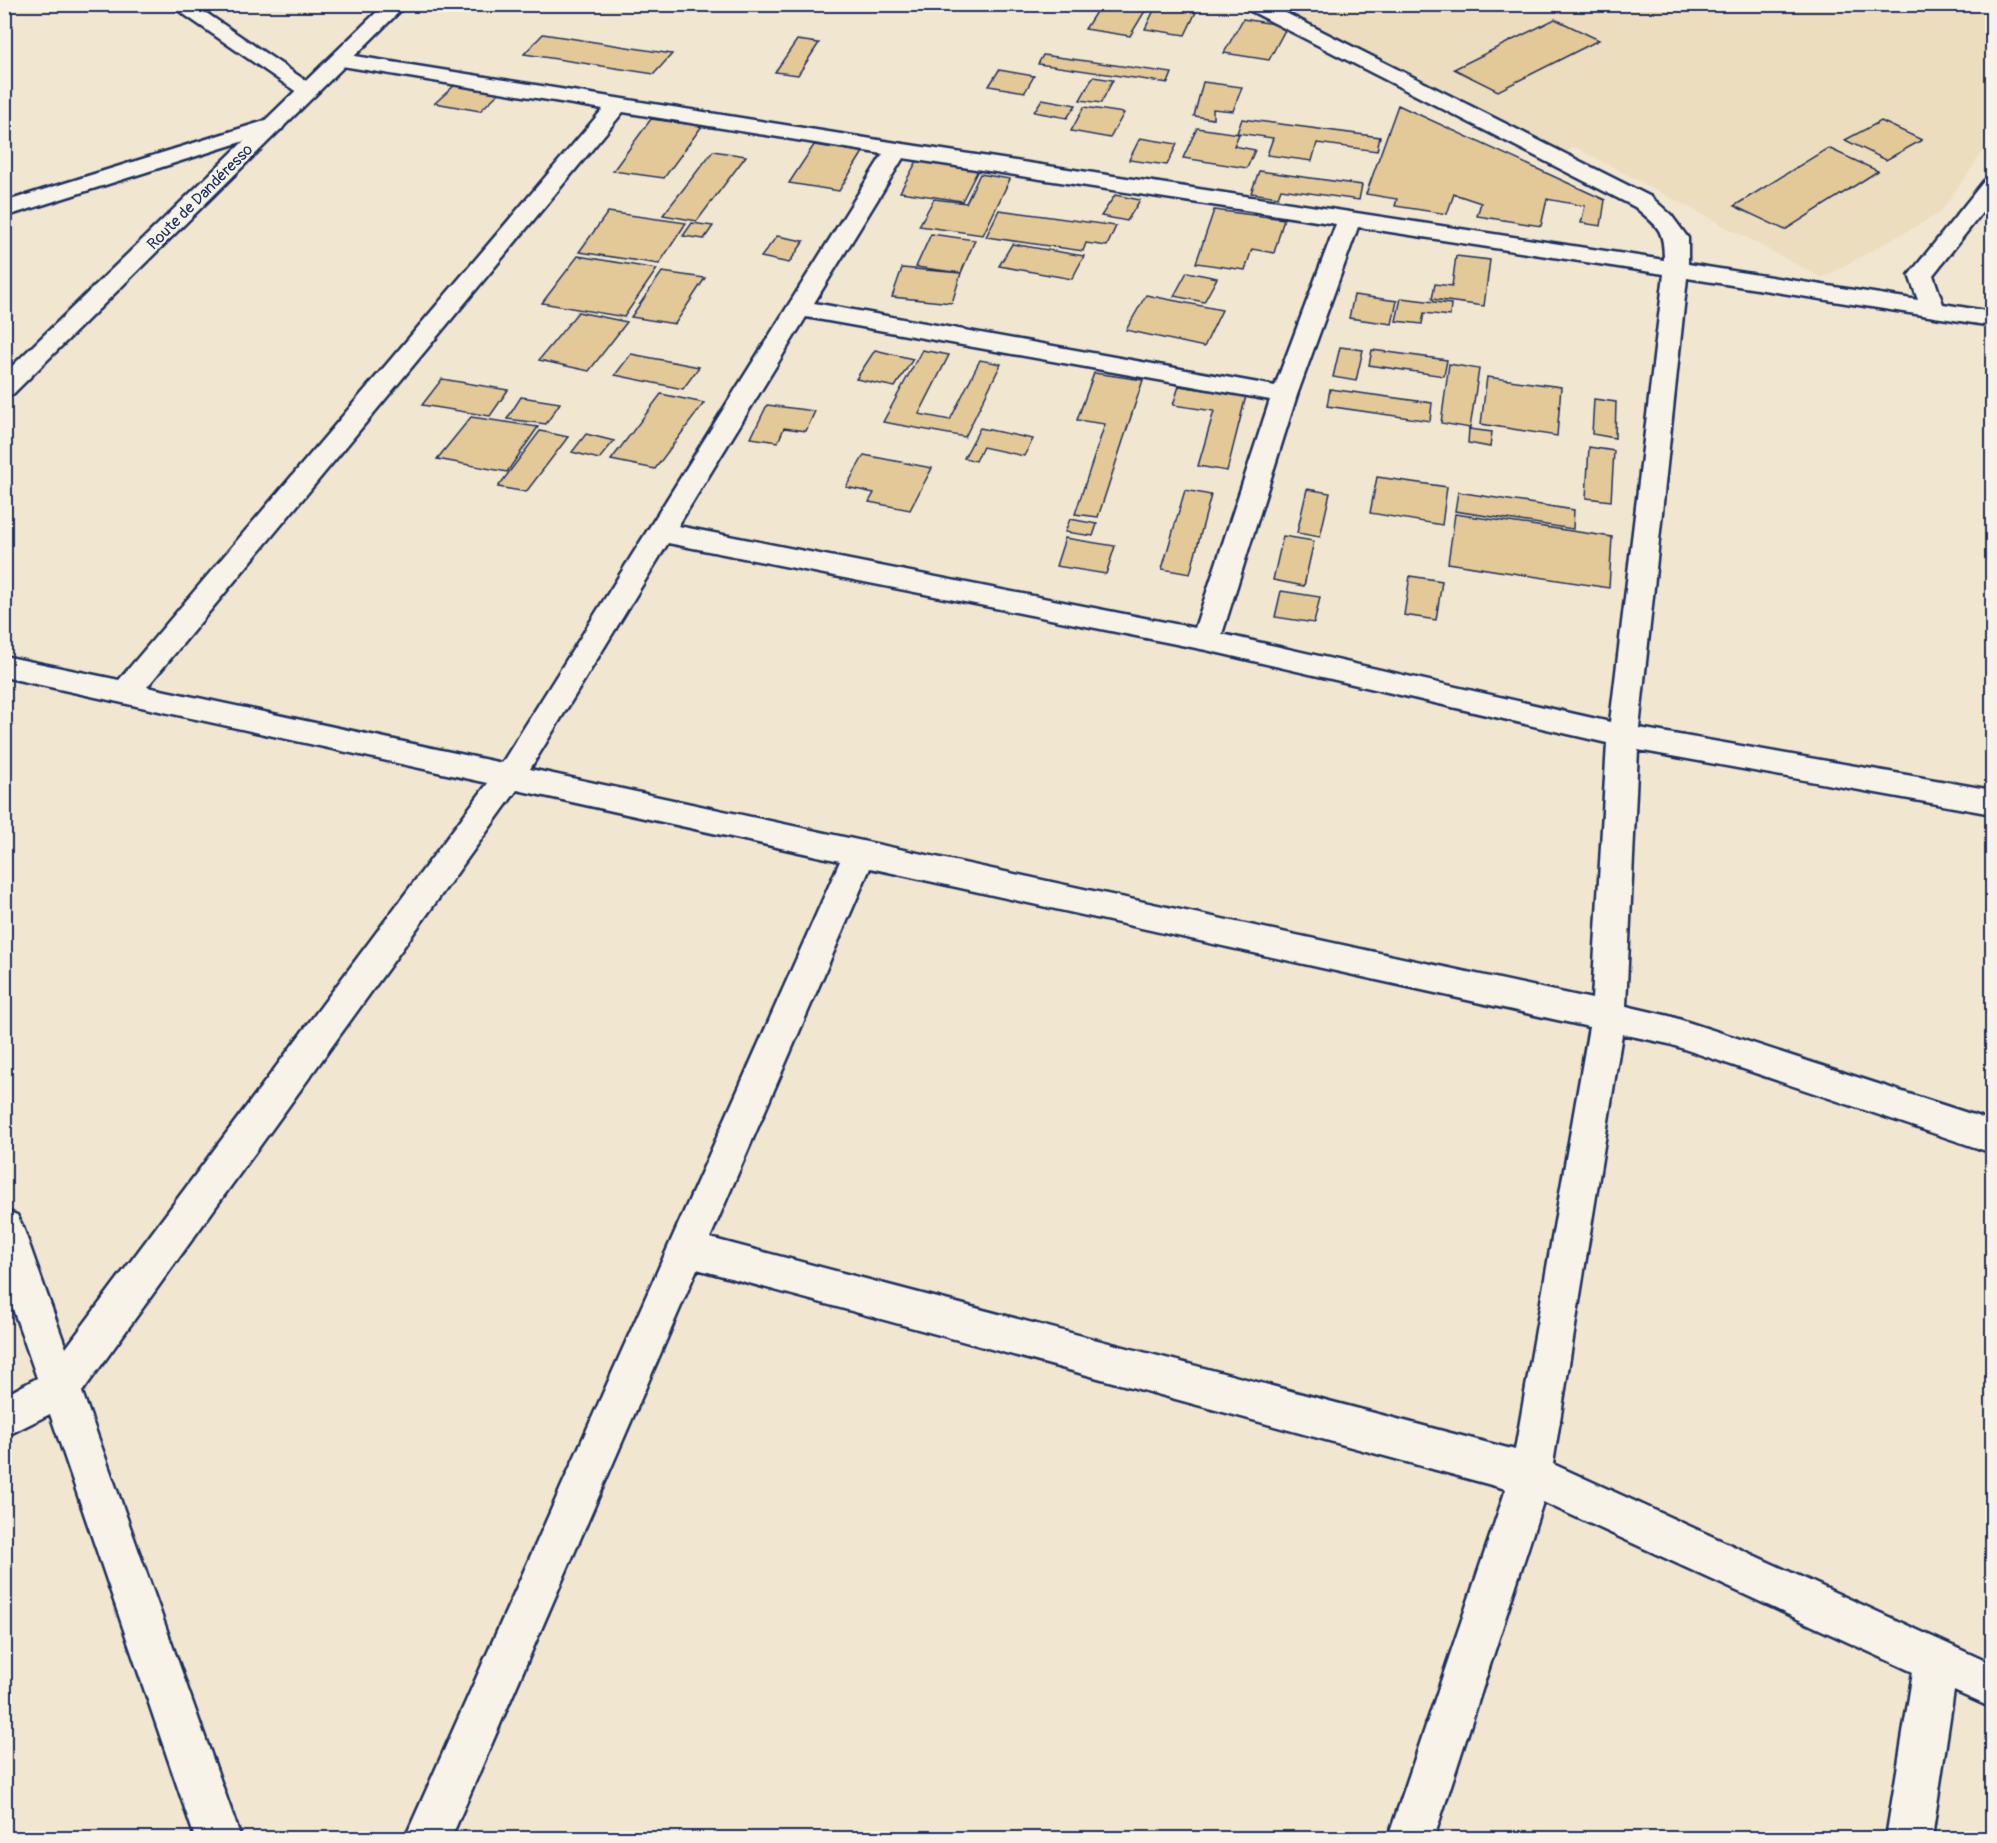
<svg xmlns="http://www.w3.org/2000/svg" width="1997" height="1843" font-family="Pangolin,sans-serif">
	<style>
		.built { fill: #edddbf }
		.building { fill: #e3c898; stroke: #1b2f5e; stroke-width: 1.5 }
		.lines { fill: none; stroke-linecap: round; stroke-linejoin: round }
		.minor-casing { stroke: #1b2f5e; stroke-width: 5 }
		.tertiary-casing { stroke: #1b2f5e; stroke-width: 5 }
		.minor { fill: #f7f3e8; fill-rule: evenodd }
		.tertiary { fill: #f7f3e8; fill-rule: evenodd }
		.labels { text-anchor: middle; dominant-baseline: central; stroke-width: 4.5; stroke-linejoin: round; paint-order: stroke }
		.far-street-label { font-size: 16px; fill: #1b2f5e; stroke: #f7f3e8 }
	</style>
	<rect width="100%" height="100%" fill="#f1e6d0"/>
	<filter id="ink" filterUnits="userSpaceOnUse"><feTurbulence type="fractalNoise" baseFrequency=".0167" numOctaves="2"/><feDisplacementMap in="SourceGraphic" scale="12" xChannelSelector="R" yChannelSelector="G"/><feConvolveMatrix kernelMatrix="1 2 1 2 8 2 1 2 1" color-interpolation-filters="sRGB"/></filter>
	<g filter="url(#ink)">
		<path class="built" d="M1270,5H1992V145L1985,149L1940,213L1822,278L1575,147L1564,153Z"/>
		<path class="building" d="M1101,4H1138L1148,6L1130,36L1085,29Z
			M1156,6L1196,12L1185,35L1145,29Z
			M1243,19L1287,26L1269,60L1224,53Z
			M1555,19L1599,40L1498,91L1454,69Z
			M543,34L672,54L654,74L524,54Z
			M797,40L819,43L798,75L775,72Z
			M1043,55L1172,73L1168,83L1038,64Z
			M999,70L1034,76L1025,92L989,86Z
			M1093,77L1113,80L1101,103L1080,100Z
			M1203,82L1242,87L1233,111L1213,109V119L1194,116Z
			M455,85L499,93L480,111L435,103Z
			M1042,99L1076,105L1067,118L1034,112Z
			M1398,105L1605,200L1601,226L1581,223L1585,206L1547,199L1541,226L1477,216L1481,203L1454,194L1447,214L1395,206L1397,199L1366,194Z
			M1084,107L1124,113L1110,138L1071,131Z
			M651,119L702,126L664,178L613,171Z
			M1242,119L1380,137L1377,151L1317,143L1312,161L1267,155L1273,138L1237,133Z
			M1881,121L1922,140L1886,160L1845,140Z
			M1197,128L1239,134L1234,146L1255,150L1247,168L1183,158Z
			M1140,138L1177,144L1167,165L1129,160Z
			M814,145L863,152L839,191L789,183Z
			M1828,148L1878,171L1785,230L1734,206Z
			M713,151L746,156L697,221L663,215Z
			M918,159L979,168L962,201L900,192Z
			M1259,171L1362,185L1359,200L1281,189L1278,197L1251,193Z
			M980,174L1010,179L983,235L919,226L934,199L966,203Z
			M1115,195L1140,200L1127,221L1101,216Z
			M999,210L1116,226L1107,246L1086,243L1083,251L986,237Z
			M1214,210L1284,219L1274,253L1252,249L1245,270L1196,263Z
			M608,212L686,223L659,264L579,252Z
			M692,223L713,226L704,239L683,236Z
			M931,234L975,240L961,273L916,267Z
			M777,236L804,241L789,263L761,257Z
			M1012,244L1084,256L1072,279L999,266Z
			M578,256L657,269L624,317L542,303Z
			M1456,256L1490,260L1484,306L1432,299L1435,284L1452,286Z
			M902,268L961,273L952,303L892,297Z
			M662,272L705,278L675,324L631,317Z
			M1187,272L1217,278L1204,302L1174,296Z
			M1146,295L1222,310L1204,347L1126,330Z
			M1354,295L1397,301L1392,324L1349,318Z
			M1401,298L1451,304L1450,316L1424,313L1422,324L1396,321Z
			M578,312L627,322L589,371L539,360Z
			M1340,347L1363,350L1356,381L1333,377Z
			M875,350L913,359L895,387L856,379Z
			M922,350L949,355L919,414L950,420L980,360L1001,364L965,437L883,422Z
			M1372,350L1447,360L1444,376L1369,365Z
			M631,354L699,367L683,389L615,375Z
			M1449,364L1479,369L1470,428L1441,423Z
			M1094,373L1143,380L1098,517L1075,514L1105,424L1077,420Z
			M1487,377L1561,387L1557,436L1481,424Z
			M442,379L508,390L490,416L422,405Z
			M1179,386L1246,396L1227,471L1198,466L1214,411L1173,405Z
			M1330,389L1432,403L1430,421L1327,406Z
			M661,394L704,403L655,469L611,460Z
			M521,397L560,403L546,424L507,419Z
			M1594,399L1616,402L1615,438L1592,434Z
			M767,405L815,411L806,431L784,428L778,442L751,438Z
			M471,417L538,427L507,472L437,459Z
			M980,428L1033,439L1024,456L983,447L976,461L964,458Z
			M1469,429L1492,432L1490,447L1468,443Z
			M540,431L568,437L526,492L498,487Z
			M586,434L614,441L599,459L572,452Z
			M1589,447L1614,451L1611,501L1586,498Z
			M864,455L932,468L910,510L869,502L874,493L846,487Z
			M1377,477L1447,487L1442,525L1370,513Z
			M1307,489L1330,493L1320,537L1297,533Z
			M1185,490L1211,495L1190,574L1162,569Z
			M1458,492L1574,510L1573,529L1455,511Z
			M1455,514L1612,537L1609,588L1448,563Z
			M1070,519L1097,524L1093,536L1065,532Z
			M1283,536L1314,541L1304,586L1273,580Z
			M1065,538L1115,546L1106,574L1056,566Z
			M1410,576L1442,581L1436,620L1404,615Z
			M1281,591L1320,597L1314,623L1275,617Z"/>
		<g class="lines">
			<defs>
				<path id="minor" d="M169,4H193L315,87L319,91L315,95L308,97L301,95Z
					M1242,4H1268L1651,197L1671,215L1688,238V264L1918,300L1909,275L1984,181L1992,179V200L1933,275L1943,304L1992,312V326L1687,278L1639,728L1992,790V814L1638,750L1626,1006L1669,1016L1992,1121V1153L1669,1044L1622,1034L1553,1464L1992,1664V1708L1954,1691L1932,1838H1886L1913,1672L1543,1502L1434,1838H1388L1506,1489L697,1269L451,1838H405L840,861L517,790L82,1392L241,1838H195L50,1414L4,1437V1396L37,1378L4,1283V1210L17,1215L23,1227L66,1348L488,783L4,677V656L119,680L603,109L342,66L335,64L332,60L335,56L342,54L897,143L1664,260C1664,228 1658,227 1635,207L1245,8ZM623,112L883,154L502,763L147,687ZM903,158L1336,224L1275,386L814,303ZM1358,227L1664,274L1610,722L1222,634L1297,395ZM806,317L1270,400L1195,628L678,526ZM668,543L1206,650L1607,743L1592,999L530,769ZM870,868L1589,1027L1515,1450L710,1238Z
					M274,118L282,119L285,124L282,129L4,217V202Z"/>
				<path id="tertiary" d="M385,4H407L13,394L4,397V374Z"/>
			</defs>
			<use href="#minor" class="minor-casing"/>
			<use href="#tertiary" class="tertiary-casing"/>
			<use href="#minor" class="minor"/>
			<use href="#tertiary" class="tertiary"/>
		</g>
	</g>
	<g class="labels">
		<g class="far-street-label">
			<text transform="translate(200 197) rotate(-45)">Route de Dandéresso</text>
		</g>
	</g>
	<rect width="1997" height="1843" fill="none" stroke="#f7f3e8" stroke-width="24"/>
	<rect x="12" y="12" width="1973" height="1819" fill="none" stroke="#1b2f5e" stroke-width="2" filter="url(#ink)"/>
</svg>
